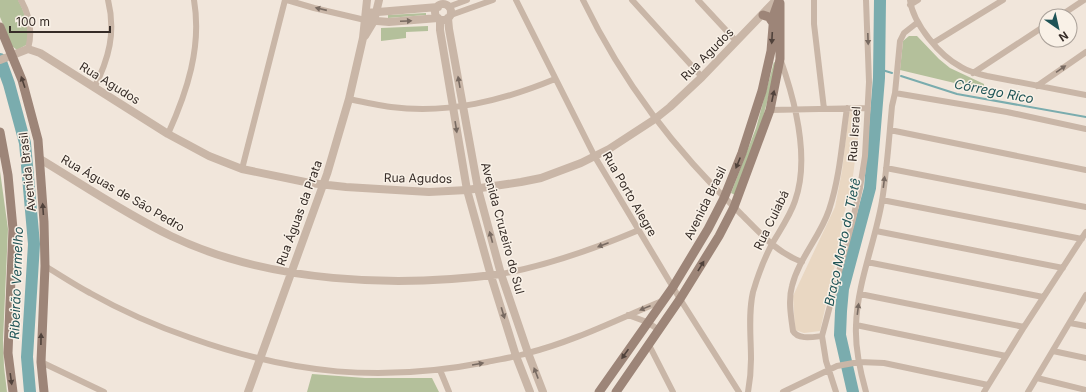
<svg xmlns="http://www.w3.org/2000/svg" width="1086" height="392" font-family="Inter,sans-serif">
	<style>
		.green { fill: #b4c09b }
		.plaza { fill: #e9d7c2 }
		.lines { fill: none; stroke-linecap: round; stroke-linejoin: round }
		.stream { stroke: #7aacae; stroke-width: 2 }
		.river { stroke: #7aacae; stroke-width: 12 }
		.minor { stroke: #c9b6a7; stroke-width: 6 }
		.tertiary { stroke: #c9b6a7; stroke-width: 8 }
		.secondary { stroke: #9d8578; stroke-width: 9 }
		.oneway { fill: #786a61 }
		.oneway2 { fill: #50423b }
		.labels { text-anchor: middle; dominant-baseline: central; stroke-width: 3; stroke-linejoin: round; paint-order: stroke }
		.street-label { font-size: 12px; fill: #362c27; stroke: #f9f1e7 }
		.water-label { font-size: 13px; font-style: italic; fill: #1e5356; stroke: #f9f1e7 }
	</style>
	<rect width="100%" height="100%" fill="#f1e6db"/>
	<path class="green" d="M0,0H18C26,14 29,28 28,44L17,50L12,46L0,17Z
		M426,13V15L388,18V15Z
		M428,26V31L406,32V38L381,41V28Z
		M909,36H917L939,59L950,68L984,84V90L900,70L903,41Z
		M774,62L777,64L760,129L735,195L731,193L756,128Z
		M0,171L8,229L3,340L4,367L7,392H0Z
		M312,374L365,378H432L439,392H307Z"/>
	<path class="plaza" d="M849,112L861,114L851,191L843,217L839,247L820,331L804,333L795,330L793,296L835,207L842,171Z"/>
	<g class="lines">
		<path class="stream" d="M879,69L892,73
			M901,76L957,94L1086,117"/>
		<path class="river" d="M0,59L9,84L25,143L34,244L27,357L30,392
			M853,392L840,335L841,311L843,289L870,188L879,78L880,0"/>
		<path class="minor" d="M21,0C30,16 33,31 28,49
			M287,0L314,8L365,20
			M516,0L595,157L680,299L739,392
			M583,0C623,83 675,150 741,214C759,232 777,253 802,262
			M632,0L702,77
			M698,0L736,41
			M814,0V24L824,109
			M910,0C913,24 940,56 961,67C969,72 978,74 987,76L1086,95
			M910,5L918,0
			M448,7L467,0
			M451,15L493,0
			M1060,16L1084,0
			M933,43L1003,0
			M973,73L1046,25
			M1037,86L1086,52
			M94,88C109,59 116,32 108,0
			M895,93L1007,112L1086,129
			M349,99C363,102 377,105 391,107C449,114 502,101 555,79
			M770,110L868,108
			M890,130L1086,170
			M168,134C187,92 202,47 194,0
			M886,168L1086,207
			M242,169L285,0
			M882,200L1082,239
			M876,231L1063,268
			M867,262L1043,297
			M45,266C60,275 75,285 90,293C122,311 156,326 191,338C292,374 381,383 487,362C501,359 515,357 528,353C575,341 618,319 662,301
			M501,274C549,265 594,249 639,230
			M860,294L1024,327
			M628,315L647,322L659,330
			M1070,323L1086,326
			M856,325L1006,356
			M822,336C813,337 798,340 793,331C791,317 788,300 792,286C799,258 820,237 829,210C840,177 842,142 847,108
			M649,345L673,392
			M1053,351L1086,358
			M41,362L104,392
			M440,370L449,392
			M1037,378L1086,390
			M748,392C750,381 751,370 751,359C751,337 748,314 753,292C758,275 764,259 772,244C780,230 790,216 795,201C810,159 795,101 781,61
			M783,392L837,366L859,362L884,363L988,385
			M836,392L826,361L822,336L853,219L860,188L865,156L869,82L866,0
			M866,392C860,371 855,348 856,326C857,283 875,243 882,201C887,170 889,138 892,106L895,93L900,41L904,33L918,22
			M984,392L1024,327L1086,232
			M1028,392L1086,295"/>
		<path class="tertiary" d="M435 12a8 8 0 1 1 16 0a8 8 0 1 1-16 0Z
			M366,13L438,7
			M448,18L449,29L478,189L501,274L528,353L543,392
			M365,20L389,22L438,18
			M440,20V30L467,190L491,276L516,356L530,392
			M365,36L374,21L379,0
			M0,60L28,49L40,53L168,134L209,156L242,169L310,183L346,187L429,192L467,190L521,182L541,178L581,163L609,149L655,119L670,107L702,77L776,0
			M40,159C83,185 126,214 171,236C269,283 395,288 501,274
			M248,392L327,174L349,99L363,38L367,0"/>
		<path class="secondary" d="M763,15L769,17L773,23
			M0,27L22,80L38,140L44,222L45,266L41,362L44,392
			M0,132L8,175L13,229L8,353L13,392
			M599,392L673,287L708,229L724,198L742,153L762,91L771,51L774,14L779,0
			M616,392L680,299L719,236L734,207L770,110L780,59V3"/>
	</g>
	<defs><path id="oneway-solid" d="M-6-.8H1V-3.2L6.5 0L1 3.2V.8H-6Z"/></defs>
	<g class="oneway">
		<use href="#oneway-solid" transform="translate(321 9) rotate(-167)"/>
		<use href="#oneway-solid" transform="translate(406 21) rotate(-3)"/>
		<use href="#oneway-solid" transform="translate(868 39) rotate(88)"/>
		<use href="#oneway-solid" transform="translate(1061 69) rotate(-34)"/>
		<use href="#oneway-solid" transform="translate(459 82) rotate(-100)"/>
		<use href="#oneway-solid" transform="translate(456 127) rotate(81)"/>
		<use href="#oneway-solid" transform="translate(884 182) rotate(-83)"/>
		<use href="#oneway-solid" transform="translate(491 237) rotate(-105)"/>
		<use href="#oneway-solid" transform="translate(603 245) rotate(159)"/>
		<use href="#oneway-solid" transform="translate(645 308) rotate(158)"/>
		<use href="#oneway-solid" transform="translate(858 309) rotate(-83)"/>
		<use href="#oneway-solid" transform="translate(503 313) rotate(73)"/>
		<use href="#oneway-solid" transform="translate(478 364) rotate(-10)"/>
		<use href="#oneway-solid" transform="translate(536 373) rotate(-111)"/>
	</g>
	<g class="oneway2">
		<use href="#oneway-solid" transform="translate(772 38) rotate(93)"/>
		<use href="#oneway-solid" transform="translate(23 82) rotate(-109)"/>
		<use href="#oneway-solid" transform="translate(773 96) rotate(-78)"/>
		<use href="#oneway-solid" transform="translate(738 163) rotate(112)"/>
		<use href="#oneway-solid" transform="translate(43 209) rotate(-94)"/>
		<use href="#oneway-solid" transform="translate(701 266) rotate(-59)"/>
		<use href="#oneway-solid" transform="translate(41 339) rotate(-89)"/>
		<use href="#oneway-solid" transform="translate(625 354) rotate(125)"/>
		<use href="#oneway-solid" transform="translate(11 379) rotate(82)"/>
	</g>
	<g class="labels">
		<g class="street-label">
			<text transform="translate(707 54) rotate(-45)">Rua Agudos</text>
			<text transform="translate(110 83) rotate(32)">Rua Agudos</text>
			<text transform="translate(854 134) rotate(-86)">Rua Israel</text>
			<text transform="translate(27 172) rotate(-96)">Avenida Brasil</text>
			<text transform="translate(418 178) rotate(1)">Rua Agudos</text>
			<text transform="translate(123 193) rotate(30)">Rua Águas de São Pedro</text>
			<text transform="translate(630 194) rotate(60)">Rua Porto Alegre</text>
			<text transform="translate(705 203) rotate(-64)">Avenida Brasil</text>
			<text transform="translate(299 213) rotate(-70)">Rua Águas da Prata</text>
			<text transform="translate(771 220) rotate(-64)">Rua Cuiabá</text>
			<text transform="translate(503 228) rotate(75)">Avenida Cruzeiro do Sul</text>
		</g>
		<g class="water-label">
			<text transform="translate(994 91) rotate(11)">Córrego Rico</text>
			<text transform="translate(842 242) rotate(-78)">Braço Morto do Tietê</text>
			<text transform="translate(16 283) rotate(-88)">Ribeirão Vermelho</text>
		</g>
	</g>
	<g transform="translate(1058 28) rotate(146)"><circle r="19" fill="#f9f1e7" stroke="#aba29a"/>
	<path d="M0-3L7 15L0 10L-7 15Z" fill="#1e5356"/>
	<text y="-6" font-size="11" font-weight="bold" text-anchor="middle" fill="#362c27">N</text>
	</g>
	<path d="M10 26v6h100v-6" fill="none" stroke="#362c27" stroke-width="2"/>
	<text x="16" y="26" font-size="12" fill="#362c27" stroke="#f9f1e7" stroke-width="3" paint-order="stroke">100 m</text>
</svg>
